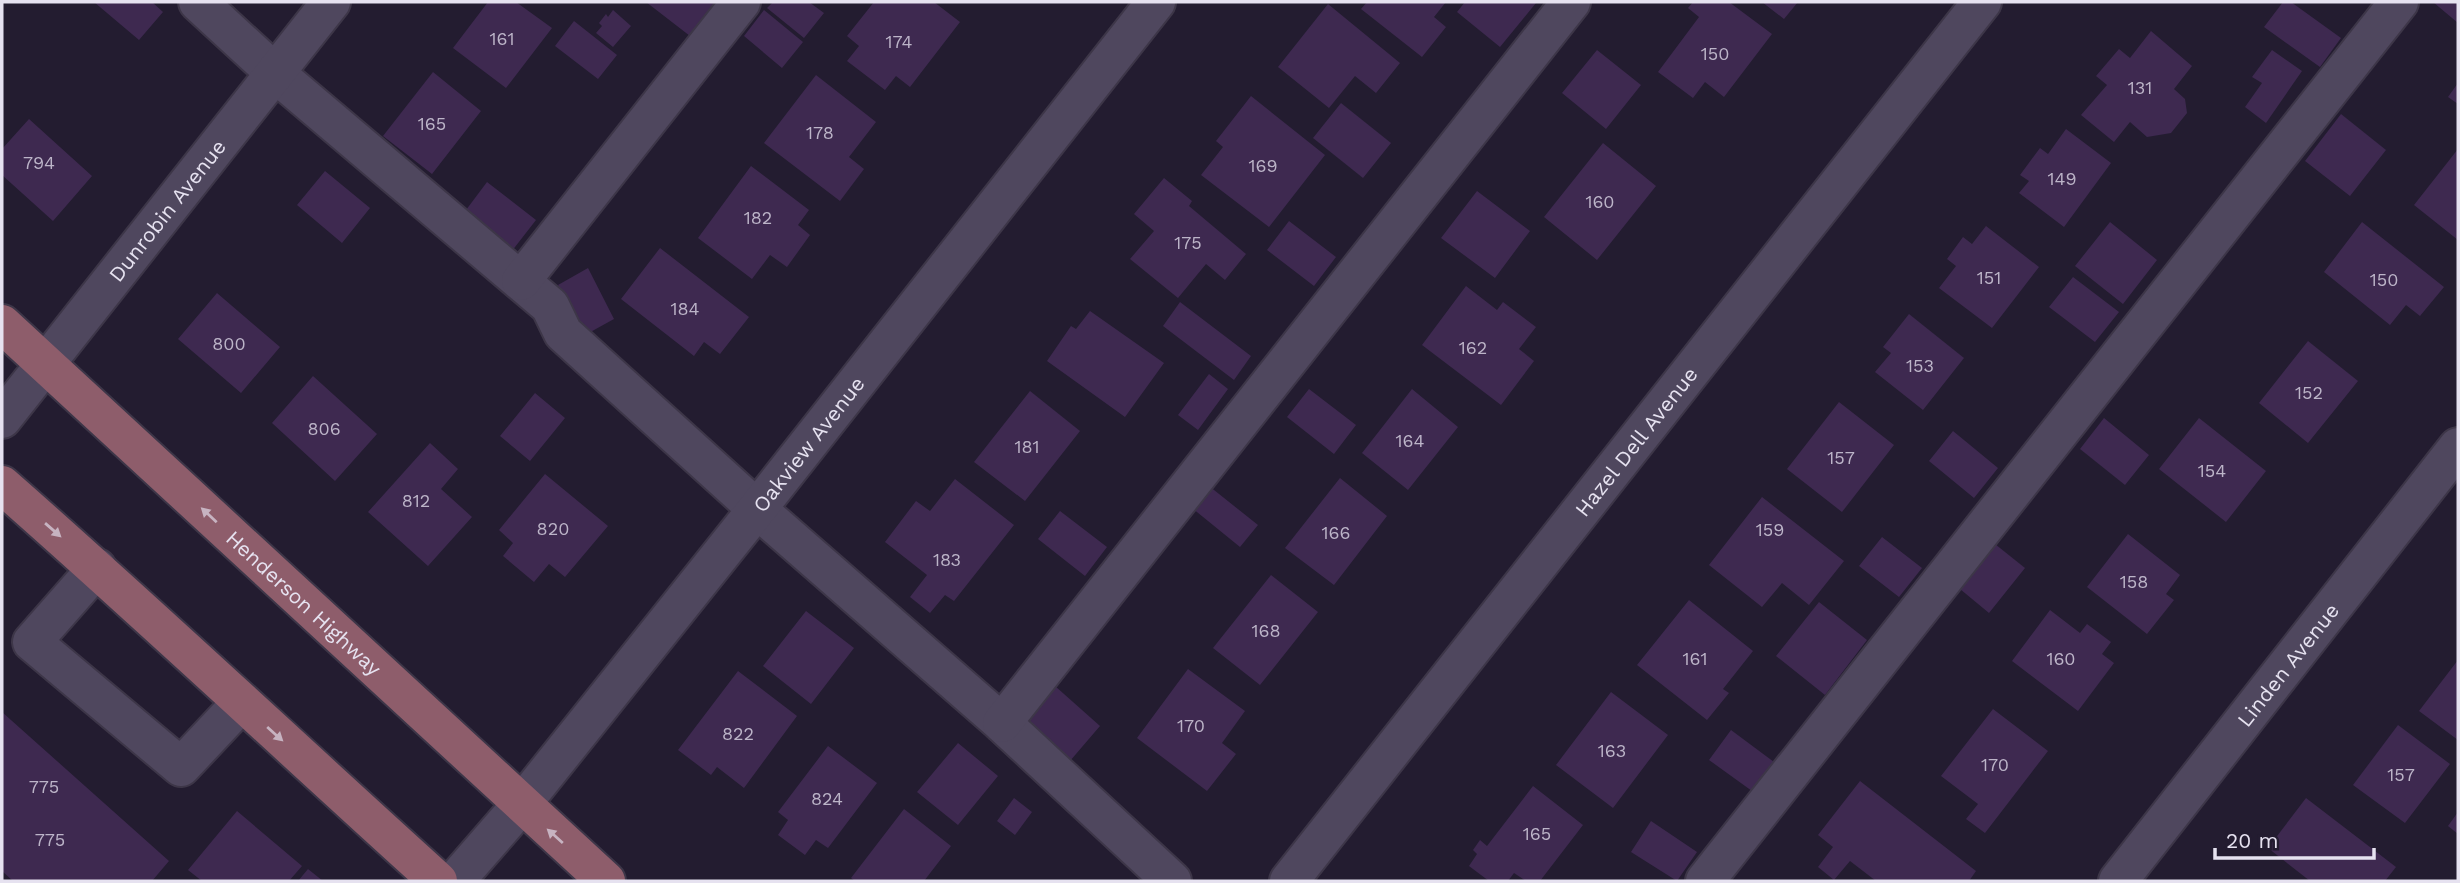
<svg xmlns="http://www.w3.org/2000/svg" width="2460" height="883" font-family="'Work Sans',sans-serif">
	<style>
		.building { fill: #3e2950 }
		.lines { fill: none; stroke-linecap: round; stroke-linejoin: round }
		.minor-casing { stroke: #3d3648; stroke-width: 42 }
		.major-casing { stroke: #3d3648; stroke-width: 42 }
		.minor { stroke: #4f475e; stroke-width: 38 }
		.major { stroke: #8e5d6b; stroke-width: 38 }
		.oneway { fill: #c7b3c1 }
		.labels { text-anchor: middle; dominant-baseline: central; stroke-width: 5; stroke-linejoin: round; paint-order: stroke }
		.number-label { font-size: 18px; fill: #bcb4c8 }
		.street-label { font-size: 21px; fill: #e6e2f0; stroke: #231c30 }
	</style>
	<rect width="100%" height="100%" fill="#231c30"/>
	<path class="building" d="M94,2H152L163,12L139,40Z
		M488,2H516L552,28L506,88L453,48Z
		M646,2H716L690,36Z
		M773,2H809L824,13L804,38L767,8Z
		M874,2H934L960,22L910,87L896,76L885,90L847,61L859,46L847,36Z
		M1367,2H1446L1434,17L1446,27L1422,57L1361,9Z
		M1465,2H1534L1536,3L1500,47L1457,12Z
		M1693,2H1729L1772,34L1724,97L1705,82L1693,98L1658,72L1699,17L1688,8Z
		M1762,2H1798L1784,19Z
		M2283,2H2291L2341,38L2320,67L2264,27Z
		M2433,2H2458V23Z
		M1328,4L1400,63L1376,93L1355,76L1329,108L1278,67Z
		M613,10L631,26L613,47L596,33L602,26L599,23L606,14L608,17Z
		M764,10L803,42L782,68L744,36Z
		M574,21L617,55L598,79L555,46Z
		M2151,31L2192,66L2174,89L2185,99L2187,113L2171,133L2147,137L2130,122L2114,142L2081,115L2107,85L2096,76L2119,49L2130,58Z
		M1597,50L1641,85L1606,129L1562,93Z
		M2272,50L2302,71L2266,123L2245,107L2262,83L2252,77Z
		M433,72L481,111L432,174L383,136Z
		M816,75L876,122L849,157L864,169L840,201L764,143Z
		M2458,83V104L2448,97Z
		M1251,96L1325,155L1269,227L1201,175L1223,147L1216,141Z
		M1341,103L1391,143L1363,178L1313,138Z
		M2341,114L2386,150L2350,196L2305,161Z
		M29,119L92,176L53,221L2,175V149Z
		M2066,129L2111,163L2064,227L2019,193L2029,181L2020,175L2040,148L2048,154Z
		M1603,143L1656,186L1597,260L1544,217Z
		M2458,149V240L2414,205Z
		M751,166L809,210L798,225L810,235L787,267L770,255L752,279L698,238Z
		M325,171L370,208L342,243L297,205Z
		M1164,178L1192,201L1189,206L1246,254L1225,280L1206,264L1178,298L1130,259L1154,231L1134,214Z
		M487,182L536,220L508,256L460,218Z
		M1477,191L1530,231L1495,278L1441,238Z
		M1289,221L1336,257L1314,286L1267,250Z
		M2110,222L2157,260L2123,304L2075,266Z
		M2362,222L2444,287L2420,316L2406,305L2390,325L2324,272Z
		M1986,226L2039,267L1992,328L1939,288L1956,266L1947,259L1963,237L1972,244Z
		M660,248L749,317L720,354L704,342L694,356L621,299Z
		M588,268L614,319L585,335L558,285Z
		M2073,277L2119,312L2095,342L2049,307Z
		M1466,286L1497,310L1503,302L1536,327L1519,349L1534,361L1501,405L1422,345Z
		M217,293L280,347L241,393L178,339Z
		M1180,302L1251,356L1234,380L1163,326Z
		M1090,311L1164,363L1125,417L1047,361L1071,326L1076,329Z
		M1909,314L1964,358L1923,410L1875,372L1891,353L1883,347Z
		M2308,341L2358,381L2308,443L2259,403Z
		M1209,374L1228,389L1198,430L1178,415Z
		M313,376L377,434L335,481L272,423Z
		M1309,389L1356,425L1334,454L1287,417Z
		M1412,389L1458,427L1408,490L1362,453Z
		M1030,391L1080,431L1025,501L974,462Z
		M535,393L565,418L530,461L500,436Z
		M1839,402L1894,445L1842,512L1787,469Z
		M2104,418L2149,455L2125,485L2080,449Z
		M2199,418L2266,471L2226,522L2159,469Z
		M1953,431L1998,468L1974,498L1929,461Z
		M430,443L458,469L441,489L472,517L428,566L368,512Z
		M545,474L608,526L565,577L549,564L534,582L503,556L513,543L499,530Z
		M1340,478L1387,516L1334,585L1285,548Z
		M955,479L1014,525L954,601L945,595L930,613L910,597L927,575L885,542L916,501L930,511Z
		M1209,486L1258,525L1240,547L1192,508Z
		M1762,497L1844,561L1809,605L1782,583L1762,607L1709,565Z
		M1060,511L1107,547L1085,576L1038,539Z
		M2128,534L2180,575L2166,594L2174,600L2147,634L2087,587Z
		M1882,537L1922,568L1899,597L1859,566Z
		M1995,544L2025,568L1989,613L1960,589Z
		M1271,575L1318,612L1260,685L1213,648Z
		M1689,600L1753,651L1723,689L1729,693L1707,720L1637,665Z
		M1819,602L1867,640L1825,695L1776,656Z
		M2050,610L2080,633L2087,624L2111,642L2102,654L2114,663L2078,711L2012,661Z
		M806,611L854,648L811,704L763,666Z
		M2458,660V740L2419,711Z
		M1188,669L1245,711L1222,743L1236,754L1207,791L1137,738Z
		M738,671L797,716L744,788L717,767L711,775L678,750Z
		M1055,686L1100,726L1064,768L1019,729Z
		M1611,692L1668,735L1613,808L1556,765Z
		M1993,709L2048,751L1985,833L1966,819L1978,804L1941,776Z
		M2,712L169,861L152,881H13L2,871Z
		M2398,725L2450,764L2405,823L2353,785Z
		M1731,730L1774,762L1752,791L1709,760Z
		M958,743L998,776L958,825L917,792Z
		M828,746L877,783L828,848L816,840L805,855L778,835L788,820L778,812Z
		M1860,781L1976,871L1969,881H1876L1850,861L1834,880L1818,867L1833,847L1818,835Z
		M1533,786L1583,825L1540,881H1526L1514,873L1508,881H1489L1469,866L1477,854L1473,850L1480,840L1487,846Z
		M1014,798L1032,812L1015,835L997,821Z
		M2306,798L2396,867L2385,881H2310L2268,848Z
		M904,809L951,846L924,881H855L851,878Z
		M237,811L302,866L289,881H202L188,870Z
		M2458,812V834L2448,826Z
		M1651,821L1697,852L1677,881L1631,852Z
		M308,869L323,881H298Z"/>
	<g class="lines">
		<defs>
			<g id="minor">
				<path d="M198,2L275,73L550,306L563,333L757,509L1002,723L1172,881"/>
				<path d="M521,281L741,2"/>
				<path id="s1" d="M2,419L331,2"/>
				<path d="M97,568L32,642L181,767L241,703"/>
				<path d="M1002,723L1571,2"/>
				<path id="s2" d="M455,881L521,805L757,509L1156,2"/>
				<path id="s3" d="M1289,881L1982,2"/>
				<path d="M1705,881L2399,2"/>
				<path id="s4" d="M2118,881L2458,447"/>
			</g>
			<g id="major">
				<path id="s5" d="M2,324L606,881"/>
				<path d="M2,485C150,615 293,750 438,881"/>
			</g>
		</defs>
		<use href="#minor" class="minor-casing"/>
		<use href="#major" class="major-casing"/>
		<use href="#minor" class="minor"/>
		<use href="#major" class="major"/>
	</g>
	<defs><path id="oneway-solid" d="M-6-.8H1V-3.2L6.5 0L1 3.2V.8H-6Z" transform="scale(1.75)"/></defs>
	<g class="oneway">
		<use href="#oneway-solid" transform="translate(209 515) rotate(-137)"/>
		<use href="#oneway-solid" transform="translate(53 530) rotate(41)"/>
		<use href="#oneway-solid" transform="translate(275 734) rotate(42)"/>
		<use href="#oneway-solid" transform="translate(555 836) rotate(-138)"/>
	</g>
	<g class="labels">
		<g class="number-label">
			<text x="502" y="38">161</text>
			<text x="899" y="41">174</text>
			<text x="1715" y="53">150</text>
			<text x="2140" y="87">131</text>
			<text x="432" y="123">165</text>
			<text x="820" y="132">178</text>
			<text x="39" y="162">794</text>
			<text x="1263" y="165">169</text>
			<text x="2062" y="178">149</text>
			<text x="1600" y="201">160</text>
			<text x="758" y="217">182</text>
			<text x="1188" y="242">175</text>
			<text x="1989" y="277">151</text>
			<text x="2384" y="279">150</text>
			<text x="685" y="308">184</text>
			<text x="229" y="343">800</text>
			<text x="1473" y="347">162</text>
			<text x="1920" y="365">153</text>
			<text x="2309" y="392">152</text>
			<text x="324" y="428">806</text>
			<text x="1410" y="440">164</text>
			<text x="1027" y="446">181</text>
			<text x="1841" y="457">157</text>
			<text x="2212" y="470">154</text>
			<text x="416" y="500">812</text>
			<text x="553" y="528">820</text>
			<text x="1770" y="529">159</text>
			<text x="1336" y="532">166</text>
			<text x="947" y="559">183</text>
			<text x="2134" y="581">158</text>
			<text x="1266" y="630">168</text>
			<text x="1695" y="658">161</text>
			<text x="2061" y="658">160</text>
			<text x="1191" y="725">170</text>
			<text x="738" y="733">822</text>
			<text x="1612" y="750">163</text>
			<text x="1995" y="764">170</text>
			<text x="2401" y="774">157</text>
			<text x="44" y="786">775</text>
			<text x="827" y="798">824</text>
			<text x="1537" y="833">165</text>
			<text x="50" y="839">775</text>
		</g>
		<g class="street-label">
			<text stroke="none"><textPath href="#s1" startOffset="266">Dunrobin Avenue</textPath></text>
			<text stroke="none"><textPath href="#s3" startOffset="560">Hazel Dell Avenue</textPath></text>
			<text stroke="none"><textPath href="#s2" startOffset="562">Oakview Avenue</textPath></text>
			<text stroke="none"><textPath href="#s5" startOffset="411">Henderson Highway</textPath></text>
			<text stroke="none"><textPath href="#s4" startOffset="275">Linden Avenue</textPath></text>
		</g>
	</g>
	<rect width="2460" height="883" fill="none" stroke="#e6e2f0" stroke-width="7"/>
	<path d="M2215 848v10h159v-10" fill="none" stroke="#e6e2f0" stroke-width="3.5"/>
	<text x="2226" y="848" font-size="21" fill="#e6e2f0" stroke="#231c30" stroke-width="5" paint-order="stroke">20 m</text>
</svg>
